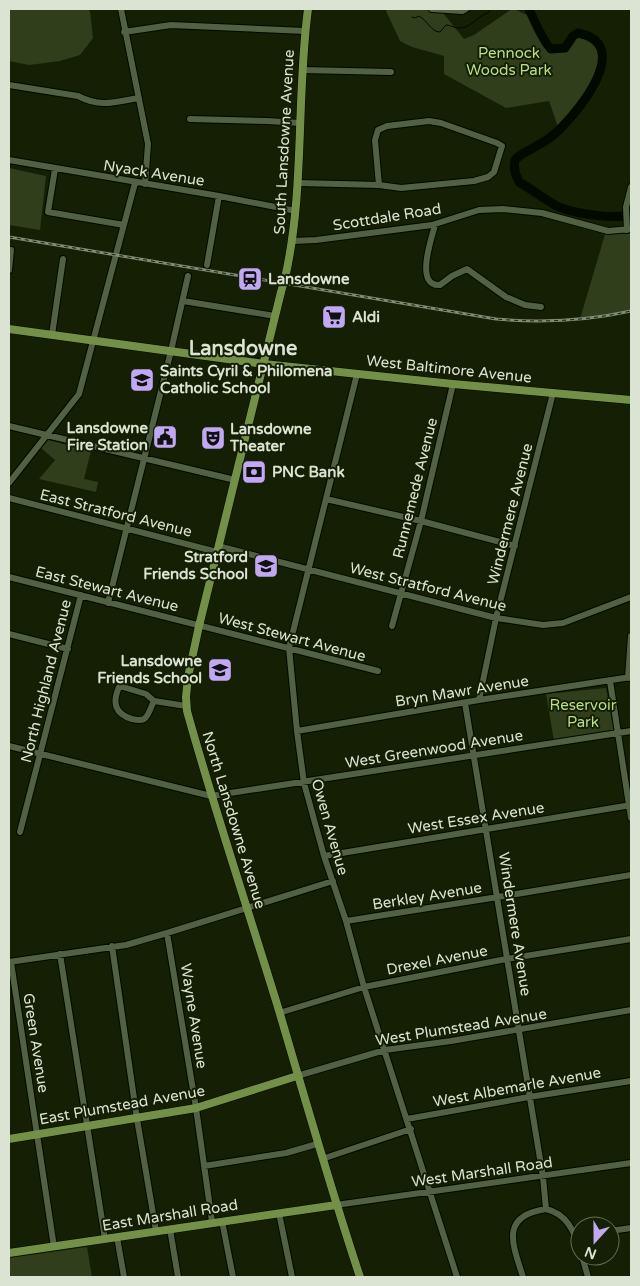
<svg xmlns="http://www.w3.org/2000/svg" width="640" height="1286" font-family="'Varela Round',sans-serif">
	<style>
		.green { fill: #303e1c }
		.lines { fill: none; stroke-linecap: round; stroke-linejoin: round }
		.stream { stroke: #020900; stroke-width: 1 }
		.river { stroke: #020900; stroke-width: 9 }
		.minor-casing { stroke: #020900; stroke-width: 8 }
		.major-casing { stroke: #020900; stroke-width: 9 }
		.minor { stroke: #536143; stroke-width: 6 }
		.major { stroke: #729048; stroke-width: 8 }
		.rail-casing { stroke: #828b76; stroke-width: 3 }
		.rail { stroke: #141f04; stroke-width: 1; stroke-dasharray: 4; stroke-linecap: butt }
		.major-bridge-casing { stroke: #020900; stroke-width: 9; stroke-linecap: butt }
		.major-bridge { stroke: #729048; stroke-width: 8 }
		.labels { text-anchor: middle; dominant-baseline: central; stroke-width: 4; stroke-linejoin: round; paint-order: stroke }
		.park-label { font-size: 15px; fill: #b8de8a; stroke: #141f04 }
		.street-label { font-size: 15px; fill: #dbe3d2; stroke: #141f04 }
		.poi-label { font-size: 15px; font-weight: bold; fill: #dbe3d2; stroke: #141f04; text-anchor: start }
		.district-label { font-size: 20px; font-weight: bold; fill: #dbe3d2; stroke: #141f04 }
	</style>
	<rect width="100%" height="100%" fill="#141f04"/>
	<path class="green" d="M9,9H87L90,11L93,38L80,55L60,61L29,65L9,61Z
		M385,9H440L464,39L474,35L512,9H514C520,12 531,16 535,21C541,30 543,42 551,49L565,48L573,36L578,33C635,45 579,109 559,130L549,101L506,108L444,74V56L412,47L400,41Z
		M9,168L46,176L40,230L9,225Z
		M631,229V311L580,319L606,231Z
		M48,440L91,451L84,479L98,482L96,492L39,479L55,460L41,448Z
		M606,688L614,732L554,741L546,694Z
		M87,1247L92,1277H9V1258Z"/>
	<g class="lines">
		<path class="stream" d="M412,17L415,18L419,16C427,20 431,32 440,32L446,25C451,25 454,28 458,28C471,29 477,16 488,13L490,9"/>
		<path class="river" d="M529,9C533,18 545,44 551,49L565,48L573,36L578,33C633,44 581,108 560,129C554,135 546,141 538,145C531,150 521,153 515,160C513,168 515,174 519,182C531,189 543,198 555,205C572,214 612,219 631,215"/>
		<defs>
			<path id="minor" d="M121,9L148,144L145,184
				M432,9L462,11L466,9
				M124,32L171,25L305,31
				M302,70L391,72
				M9,85L78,96C101,108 115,102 139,98
				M190,119L267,121L300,123
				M9,160L219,196L296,211
				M55,169L48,212L124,225
				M299,183L379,185L401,188L474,181L488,177L494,172L502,146L497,143L441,123L429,121L387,126L378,130L375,140L379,185
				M435,225C432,237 414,287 440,285L452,276L467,269L506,297L525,305L541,307
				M627,230L626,207L631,187
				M293,241L316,240L432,225L479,210L503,209L542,213L608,231L631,229
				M207,265L219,196
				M9,270L11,250
				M183,301L275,316
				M52,335L63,259
				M357,374L289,648L297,731L304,783L324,856L346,921L364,987L457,1277
				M9,426L235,480
				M9,483L79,394L135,183
				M9,498L217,552
				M326,499L421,521L515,546
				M218,546L496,618L543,625L563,623L631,597
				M9,577L378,671
				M108,603L171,351L188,276
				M392,626L421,521L453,384
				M9,634L68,649
				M628,678L631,636
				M610,681L631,818
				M479,700L496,618L553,393
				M154,701C151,706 149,716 144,719C140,721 136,720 132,719C115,714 112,703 119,687H123L146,694L154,701L186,706
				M465,703L543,1177L546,1209C499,1216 513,1245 523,1277
				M297,731L479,700L631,677
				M9,746L211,796L631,731
				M20,832L81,595
				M324,856L631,805
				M346,921L498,897L631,875
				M167,933L196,1108L212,1222
				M112,946L137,1119L156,1231
				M60,954L105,1239
				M9,962L126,945L167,933L333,881
				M11,962L54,1247
				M279,1013L364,987L506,959L631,939
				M297,1076L385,1050L451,1041L631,1010
				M407,1119L529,1097L631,1081
				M322,1159L411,1129
				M204,1166L286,1153L317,1144
				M336,1205L631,1163
				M546,1209C567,1214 574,1231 580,1250
				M279,1213L292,1277
				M222,1221L233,1277
				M170,1229L178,1277
				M610,1231L631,1228
				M117,1237L124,1277
				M582,1256L588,1277"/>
			<path id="major" d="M285,278C305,190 296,98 308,9
				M281,292L199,626L188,677L186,697L187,711C215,812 249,912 280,1014C306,1102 331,1190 360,1277
				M9,329L264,364L453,384L631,400
				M9,1139L196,1108L297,1076
				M9,1253L336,1205"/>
		</defs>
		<use href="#minor" class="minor-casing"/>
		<use href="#major" class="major-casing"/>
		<use href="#minor" class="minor"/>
		<use href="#major" class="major"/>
		<defs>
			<path id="rail" d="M9,237L496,319C542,323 586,321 631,311"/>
		</defs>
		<use href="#rail" class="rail-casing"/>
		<use href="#rail" class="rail"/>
		<defs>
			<path id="major-bridge" d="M281,292L285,278"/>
		</defs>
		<use href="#major-bridge" class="major-bridge-casing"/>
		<use href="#major-bridge" class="major-bridge"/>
	</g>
	<defs>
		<symbol id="station-square" viewBox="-11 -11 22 22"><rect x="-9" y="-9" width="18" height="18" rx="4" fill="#c1a8f3" stroke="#141f04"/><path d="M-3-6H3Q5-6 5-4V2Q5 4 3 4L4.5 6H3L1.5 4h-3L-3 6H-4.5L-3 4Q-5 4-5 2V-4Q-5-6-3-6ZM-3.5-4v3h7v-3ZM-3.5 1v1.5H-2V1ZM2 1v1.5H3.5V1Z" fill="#111"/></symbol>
		<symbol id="supermarket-square" viewBox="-11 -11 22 22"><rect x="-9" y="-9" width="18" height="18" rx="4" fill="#c1a8f3" stroke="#141f04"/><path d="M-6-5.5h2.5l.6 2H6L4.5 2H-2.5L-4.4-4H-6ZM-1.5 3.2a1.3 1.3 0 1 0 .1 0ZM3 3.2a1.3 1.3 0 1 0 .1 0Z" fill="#111"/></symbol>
		<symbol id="school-square" viewBox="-11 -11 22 22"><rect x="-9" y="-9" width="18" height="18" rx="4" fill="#c1a8f3" stroke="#141f04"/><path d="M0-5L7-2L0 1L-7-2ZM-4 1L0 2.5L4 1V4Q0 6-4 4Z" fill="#111"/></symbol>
		<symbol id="civic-square" viewBox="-11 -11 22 22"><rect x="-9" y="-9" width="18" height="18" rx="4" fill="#c1a8f3" stroke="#141f04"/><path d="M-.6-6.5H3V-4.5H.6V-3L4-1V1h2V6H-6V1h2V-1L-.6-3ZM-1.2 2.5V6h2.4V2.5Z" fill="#111"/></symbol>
		<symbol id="theatre-square" viewBox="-11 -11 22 22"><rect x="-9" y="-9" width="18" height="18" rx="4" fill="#c1a8f3" stroke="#141f04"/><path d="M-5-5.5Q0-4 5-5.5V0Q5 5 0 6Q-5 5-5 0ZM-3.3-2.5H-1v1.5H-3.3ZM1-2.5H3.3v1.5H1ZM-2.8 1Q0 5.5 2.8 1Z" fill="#111"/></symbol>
		<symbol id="bank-square" viewBox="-11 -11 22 22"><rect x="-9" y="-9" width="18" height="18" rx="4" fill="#c1a8f3" stroke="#141f04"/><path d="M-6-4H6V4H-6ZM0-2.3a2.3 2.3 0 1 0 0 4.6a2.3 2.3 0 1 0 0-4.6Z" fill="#111"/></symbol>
	</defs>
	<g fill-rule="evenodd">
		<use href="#station-square" x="236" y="265" width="28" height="28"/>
		<use href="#supermarket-square" x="320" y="303" width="28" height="28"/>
		<use href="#school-square" x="128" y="366" width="28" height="28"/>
		<use href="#civic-square" x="151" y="423" width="28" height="28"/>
		<use href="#theatre-square" x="199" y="424" width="28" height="28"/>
		<use href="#bank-square" x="240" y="458" width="28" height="28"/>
		<use href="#school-square" x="252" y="552" width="28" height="28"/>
		<use href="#school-square" x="206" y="656" width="28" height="28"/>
	</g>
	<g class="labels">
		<g class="park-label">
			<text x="509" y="53">Pennock<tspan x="509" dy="17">Woods Park</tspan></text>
			<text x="583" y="705">Reservoir<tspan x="583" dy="17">Park</tspan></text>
		</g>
		<g class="street-label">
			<text transform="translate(284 142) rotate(-87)">South Lansdowne Avenue</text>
			<text transform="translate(154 173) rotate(9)">Nyack Avenue</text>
			<text transform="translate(387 217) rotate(-9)">Scottdale Road</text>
			<text transform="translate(449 369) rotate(6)">West Baltimore Avenue</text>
			<text transform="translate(415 488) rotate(-76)">Runnemede Avenue</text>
			<text transform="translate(116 513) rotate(14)">East Stratford Avenue</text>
			<text transform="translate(510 514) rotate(-76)">Windermere Avenue</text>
			<text transform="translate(428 587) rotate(14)">West Stratford Avenue</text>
			<text transform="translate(107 589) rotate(14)">East Stewart Avenue</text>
			<text transform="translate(292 637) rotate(15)">West Stewart Avenue</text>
			<text transform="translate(46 681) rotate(-76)">North Highland Avenue</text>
			<text transform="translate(462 691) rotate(-9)">Bryn Mawr Avenue</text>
			<text transform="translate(434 749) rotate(-9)">West Greenwood Avenue</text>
			<text transform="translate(476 818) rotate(-9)">West Essex Avenue</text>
			<text transform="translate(234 820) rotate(73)">North Lansdowne Avenue</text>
			<text transform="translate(330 827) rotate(74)">Owen Avenue</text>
			<text transform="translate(427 896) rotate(-9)">Berkley Avenue</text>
			<text transform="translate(515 924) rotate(81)">Windermere Avenue</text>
			<text transform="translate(437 960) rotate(-11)">Drexel Avenue</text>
			<text transform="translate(194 1016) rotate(81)">Wayne Avenue</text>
			<text transform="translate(461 1027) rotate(-9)">West Plumstead Avenue</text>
			<text transform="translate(36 1043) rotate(81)">Green Avenue</text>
			<text transform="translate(517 1087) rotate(-10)">West Albemarle Avenue</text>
			<text transform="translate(122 1105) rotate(-10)">East Plumstead Avenue</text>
			<text transform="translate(482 1172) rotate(-8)">West Marshall Road</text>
			<text transform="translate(170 1215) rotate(-9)">East Marshall Road</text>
		</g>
		<g class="poi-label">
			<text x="268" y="279">Lansdowne</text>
			<text x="352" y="317">Aldi</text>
			<text x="160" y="371">Saints Cyril &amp; Philomena<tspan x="160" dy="17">Catholic School</tspan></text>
			<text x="148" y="428" text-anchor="end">Lansdowne<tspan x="148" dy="17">Fire Station</tspan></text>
			<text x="230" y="429">Lansdowne<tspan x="230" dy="17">Theater</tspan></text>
			<text x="272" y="472">PNC Bank</text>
			<text x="248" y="557" text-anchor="end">Stratford<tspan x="248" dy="17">Friends School</tspan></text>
			<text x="202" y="661" text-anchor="end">Lansdowne<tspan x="202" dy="17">Friends School</tspan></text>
		</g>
		<g class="district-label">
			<text x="243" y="349">Lansdowne</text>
		</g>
	</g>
	<rect width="640" height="1286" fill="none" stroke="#dbe3d2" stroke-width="20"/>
	<g transform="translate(595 1241) rotate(201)"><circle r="24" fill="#141f04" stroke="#646d56"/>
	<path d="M0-4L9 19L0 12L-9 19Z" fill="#c1a8f3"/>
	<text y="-8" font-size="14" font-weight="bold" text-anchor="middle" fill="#dbe3d2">N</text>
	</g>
</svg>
